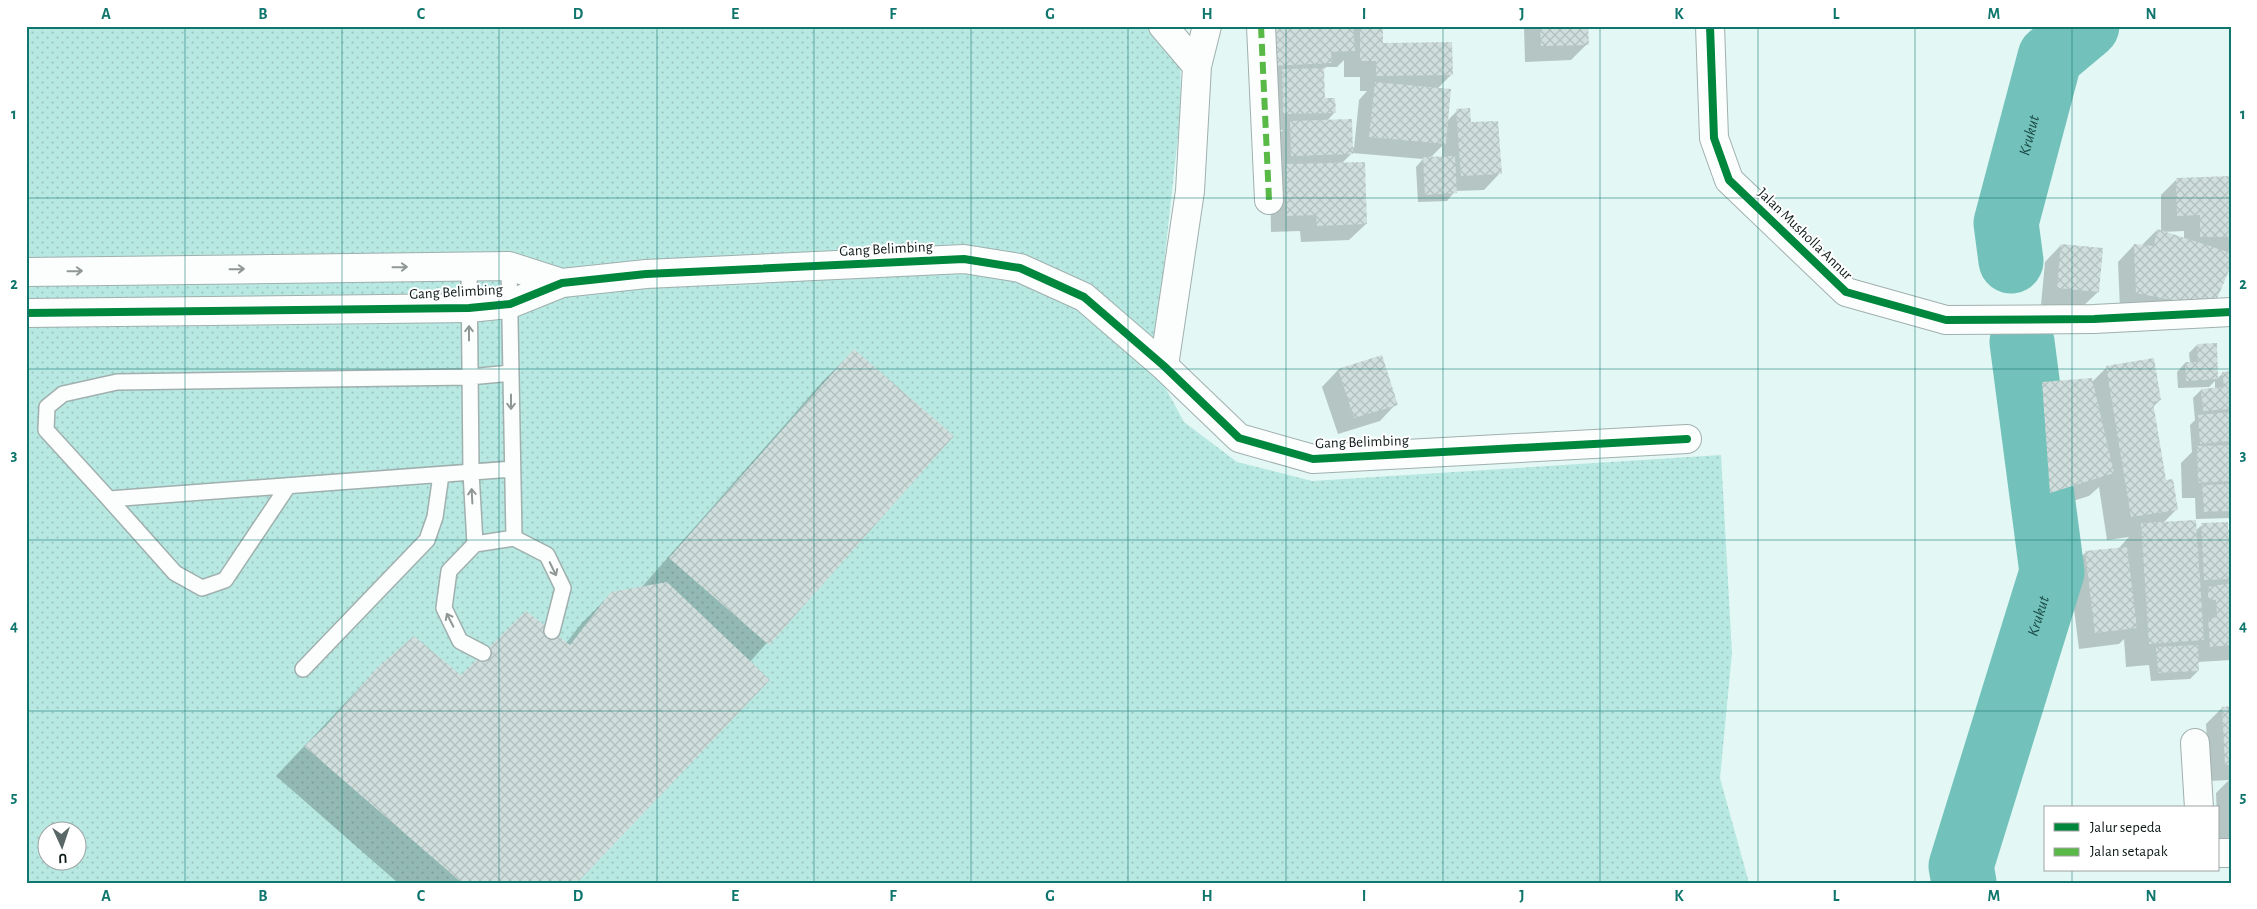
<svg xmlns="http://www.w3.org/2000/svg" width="2257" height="909" font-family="'Alegreya Sans',sans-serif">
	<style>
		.grass { fill: url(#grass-dots); fill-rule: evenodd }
		.shadow { fill: #0003; fill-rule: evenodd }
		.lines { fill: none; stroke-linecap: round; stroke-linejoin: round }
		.river { stroke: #72c2bb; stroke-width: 65 }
		.building { fill: url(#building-cross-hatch) }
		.service-casing { stroke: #a0b0ae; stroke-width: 18 }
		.minor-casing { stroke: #a0b0ae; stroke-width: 30 }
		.service { stroke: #fbfefd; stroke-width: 15 }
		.minor { stroke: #fbfefd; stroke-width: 28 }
		.quiet { stroke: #58b947; stroke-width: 6; stroke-dasharray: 12 6; stroke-linecap: butt }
		.cycleway-casing { stroke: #fff; stroke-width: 11 }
		.cycleway { stroke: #00873e; stroke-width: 8 }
		.oneway { stroke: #909896 }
		.grid { fill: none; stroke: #0f766e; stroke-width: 1; stroke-opacity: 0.55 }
		.labels { text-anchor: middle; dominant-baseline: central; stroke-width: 4; stroke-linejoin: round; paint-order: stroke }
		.street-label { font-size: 15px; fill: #0e1b19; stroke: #fff }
		.water-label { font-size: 16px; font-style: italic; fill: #1b4945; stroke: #fff }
		.neatline { fill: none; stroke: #0f766e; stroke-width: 2 }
		.grid-label { font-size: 16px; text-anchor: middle; font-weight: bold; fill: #0f766e }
	</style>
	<defs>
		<pattern id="grass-dots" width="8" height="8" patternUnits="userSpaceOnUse" patternTransform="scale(1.25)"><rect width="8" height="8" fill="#b8e8e2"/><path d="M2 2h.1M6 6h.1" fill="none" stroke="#9dc6c1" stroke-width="1.8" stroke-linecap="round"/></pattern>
		<pattern id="building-cross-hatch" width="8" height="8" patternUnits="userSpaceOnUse" patternTransform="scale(1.25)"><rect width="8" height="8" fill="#d0dfdd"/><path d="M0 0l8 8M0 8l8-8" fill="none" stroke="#b1bfbd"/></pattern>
	</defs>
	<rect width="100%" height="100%" fill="#e3f7f4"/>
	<path class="grass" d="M26,26H1180L1181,109L1153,365L1184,422L1237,462L1312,481L1721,455L1732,653L1720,778L1749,883H26ZM48,832H78V862H48Z"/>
	<path class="shadow" d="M1262,26H1381L1382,44L1452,74L1437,89L1447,121L1457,111L1470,123L1500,173L1484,190L1455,191L1447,201L1418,202L1416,167L1423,159L1352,153L1341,164L1366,224L1349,240L1301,242L1300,231L1271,232L1270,182L1274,138L1283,130H1267ZM1344,60V77H1360V91H1367L1359,100L1354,148L1327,121L1334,113L1323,99V70L1326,67H1337ZM1442,146V157L1430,158Z
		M1524,26H1587V44L1571,60L1525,62Z
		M2231,177V250L2228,254L2212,307L2120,309L2118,262L2134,245L2141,246L2157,230L2161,232V195L2177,179ZM2184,231V239L2162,232Z
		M2061,245L2098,292L2081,308L2041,305L2045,262Z
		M2197,345L2217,379L2223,373L2231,372V518L2196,519L2195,498H2182L2181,463L2192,452L2190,425L2195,420L2193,398L2201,390L2215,389V381L2209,387L2178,388L2177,372L2185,363H2190L2189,353Z
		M854,351L952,436L750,662L576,883H398L276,776L377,669L461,677L566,643L582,623L612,593L641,588L824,380Z
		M1381,357L1396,404L1380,421L1338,434L1322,387L1338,370Z
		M2106,368L2160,400L2153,407L2165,481L2177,509L2163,523L2195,531L2202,525L2231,530V660L2198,662V671L2190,679L2151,681L2149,665L2126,667L2124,639L2119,644L2079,649L2069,569L2086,552L2118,549L2129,537L2107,540L2099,487L2089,496L2027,515L2019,407L2043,384L2092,382Z
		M2222,708H2231V840L2218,841L2216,793L2229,780L2209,781L2206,724Z"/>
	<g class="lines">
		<g class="river">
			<path id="s1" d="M2011,261L2006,223L2050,57L2087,26"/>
			<path id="s2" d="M1964,883L1961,866L2052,572L2022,342"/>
		</g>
	</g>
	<path class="building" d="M1268,26H1353L1355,51L1331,52L1332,63L1270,66Z
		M1360,26H1383V43L1452,42L1453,75L1376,76V61H1360Z
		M1540,26H1588L1589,45L1541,46Z
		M1324,68L1325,98H1335L1336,113L1283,114L1282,69Z
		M1375,82L1451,89L1446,144L1369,137Z
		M1470,108L1471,122L1498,121L1502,174L1461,176L1456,109Z
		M1352,119L1353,154L1291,156L1290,121Z
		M1455,156L1457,193L1425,195L1423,157Z
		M1365,162L1367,224L1317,226L1316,215L1287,216L1286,164Z
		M2231,176V237H2200V215L2177,216L2176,178Z
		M2157,229L2231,253V266L2213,308L2136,293L2134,244L2154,246Z
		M2061,244L2103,248L2099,292L2057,288Z
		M2217,343L2218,379L2186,381L2185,362H2198L2197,344Z
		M854,349L954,436L769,645L669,558Z
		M1382,355L1398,405L1354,418L1338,369Z
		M2154,358L2161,400L2153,402L2166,480L2173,479L2178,510L2131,517L2106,366Z
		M2231,371V409L2203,411L2201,389L2224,387L2222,372Z
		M2092,378L2114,473L2050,493L2042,382Z
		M2231,412V441L2200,444L2198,415Z
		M2231,445V481L2198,483L2197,446Z
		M2231,484V511L2204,512L2202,485Z
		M2196,520L2204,640L2149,644L2141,523Z
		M2228,522V529H2231V579L2204,580L2201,523Z
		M2127,547L2137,628L2095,633L2085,551Z
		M667,582L770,680L577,883H462L304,746L326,726L377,668L414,636L461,675L526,611L570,645L611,592Z
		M2231,583V645L2210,647L2208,619L2217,617L2216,600L2208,599V587Z
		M2198,645L2199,671L2158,673L2156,647Z
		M2231,706V765H2225L2222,707Z"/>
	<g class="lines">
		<defs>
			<path id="service" d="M469,266L471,472L475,544
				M509,266L514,538
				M511,373L469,377L117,382L63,394L47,407L46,430L109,499L512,469
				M109,499L175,573L202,588L225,580L288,486
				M483,653L460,641L444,608L449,571L475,544L514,538L547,555L563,588L552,631
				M303,669L427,540L435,517L441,475"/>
			<path id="minor" d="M1163,26L1197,66
				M1261,26L1269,200
				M1710,26L1714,138L1729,180L1846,292L1946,320L2094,319L2231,312
				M26,272L509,266L562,283
				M26,313L469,308L510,304L562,283L646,274L964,259L1020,268L1084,297L1164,366L1239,438L1313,459L1687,439
				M1164,366L1190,191L1197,66L1207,26
				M2195,743L2199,808
				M2218,853H2231"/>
		</defs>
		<use href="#service" class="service-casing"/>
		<use href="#minor" class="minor-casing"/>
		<use href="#service" class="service"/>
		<use href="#minor" class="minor"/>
		<path class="quiet" d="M1261,26L1269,200"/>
		<defs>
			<path id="cycleway" d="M1710,26L1714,138L1729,180L1846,292L1946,320L2094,319L2231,312
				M26,313L469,308L510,304L562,283L646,274L964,259L1020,268L1084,297L1164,366L1239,438L1313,459L1687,439"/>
		</defs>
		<use href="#cycleway" class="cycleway-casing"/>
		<use href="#cycleway" class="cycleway"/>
	</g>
	<defs><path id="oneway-shaft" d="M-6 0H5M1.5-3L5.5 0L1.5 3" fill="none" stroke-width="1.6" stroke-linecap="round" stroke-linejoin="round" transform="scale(1.25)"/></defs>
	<g class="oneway">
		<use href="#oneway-shaft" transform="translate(400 267) rotate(-1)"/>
		<use href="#oneway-shaft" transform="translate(237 269) rotate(-1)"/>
		<use href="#oneway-shaft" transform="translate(75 271) rotate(-1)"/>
		<use href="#oneway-shaft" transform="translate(469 333) rotate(-90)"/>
		<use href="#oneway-shaft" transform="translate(511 402) rotate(90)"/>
		<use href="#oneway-shaft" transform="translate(472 496) rotate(-93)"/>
		<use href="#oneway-shaft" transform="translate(553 569) rotate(64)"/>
		<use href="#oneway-shaft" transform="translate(450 620) rotate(-117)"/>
	</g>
	<path class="grid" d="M185,26V883M342,26V883M499,26V883M657,26V883M814,26V883M971,26V883M1128,26V883M1286,26V883M1443,26V883M1600,26V883M1758,26V883M1915,26V883M2072,26V808M26,198H2231M26,369H2231M26,540H2231M26,711H2231M2072,870V883"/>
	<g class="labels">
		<g class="street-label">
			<text transform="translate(1805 234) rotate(44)">Jalan Musholla Annur</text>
			<text transform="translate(886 249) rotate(-3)">Gang Belimbing</text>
			<text transform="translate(456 292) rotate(-3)">Gang Belimbing</text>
			<text transform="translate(1362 442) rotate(-2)">Gang Belimbing</text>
		</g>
		<g class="water-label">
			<text stroke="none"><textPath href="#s1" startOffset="129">Krukut</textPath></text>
			<text stroke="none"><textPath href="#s2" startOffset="279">Krukut</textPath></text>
		</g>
	</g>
	<rect width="2257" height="909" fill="none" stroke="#ffffff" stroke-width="55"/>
	<rect x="2044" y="806" width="175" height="65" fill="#ffffff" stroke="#9fa4a3"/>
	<rect x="2054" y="823" width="25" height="8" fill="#00873e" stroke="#9fa4a3"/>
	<text x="2090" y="832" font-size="15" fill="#0e1b19">Jalur sepeda</text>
	<rect x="2054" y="848" width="25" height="8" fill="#58b947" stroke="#9fa4a3"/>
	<text x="2090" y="856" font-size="15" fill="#0e1b19">Jalan setapak</text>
	<g transform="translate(62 846) rotate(177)"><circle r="24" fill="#ffffff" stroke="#9fa4a3"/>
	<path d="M0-4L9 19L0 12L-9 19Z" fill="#596866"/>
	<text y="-8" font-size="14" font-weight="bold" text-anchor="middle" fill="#0e1b19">U</text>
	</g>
	<rect x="28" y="28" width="2202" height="854" class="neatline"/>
	<g class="grid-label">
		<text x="106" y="19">A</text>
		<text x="263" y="19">B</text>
		<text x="421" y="19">C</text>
		<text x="578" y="19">D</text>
		<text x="735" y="19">E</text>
		<text x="893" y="19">F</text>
		<text x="1050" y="19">G</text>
		<text x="1207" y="19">H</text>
		<text x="1364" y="19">I</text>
		<text x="1522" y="19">J</text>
		<text x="1679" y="19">K</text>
		<text x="1836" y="19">L</text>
		<text x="1994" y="19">M</text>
		<text x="2151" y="19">N</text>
		<text x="14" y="119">1</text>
		<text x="2243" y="119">1</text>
		<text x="14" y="289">2</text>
		<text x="2243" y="289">2</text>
		<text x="14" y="460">3</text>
		<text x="2243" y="460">3</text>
		<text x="14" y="631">4</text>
		<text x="2243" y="631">4</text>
		<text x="14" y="802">5</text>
		<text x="2243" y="802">5</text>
		<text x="106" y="901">A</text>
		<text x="263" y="901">B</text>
		<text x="421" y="901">C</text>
		<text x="578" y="901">D</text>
		<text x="735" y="901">E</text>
		<text x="893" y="901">F</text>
		<text x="1050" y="901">G</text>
		<text x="1207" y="901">H</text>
		<text x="1364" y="901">I</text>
		<text x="1522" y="901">J</text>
		<text x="1679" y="901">K</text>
		<text x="1836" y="901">L</text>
		<text x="1994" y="901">M</text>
		<text x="2151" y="901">N</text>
	</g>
</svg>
